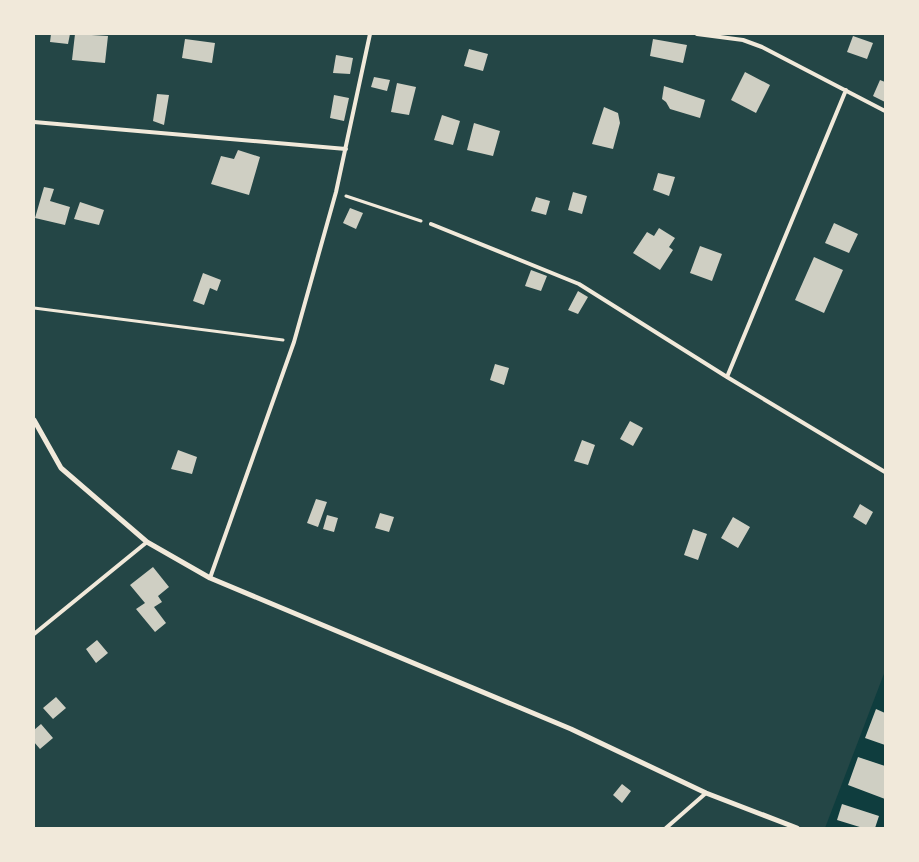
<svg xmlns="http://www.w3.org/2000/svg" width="919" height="862" font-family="'Public Sans',sans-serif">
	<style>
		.green { fill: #244646 }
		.building { fill: #cfcfc3 }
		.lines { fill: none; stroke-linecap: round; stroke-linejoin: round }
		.path { stroke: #f1e9da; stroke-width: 3 }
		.service { stroke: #f1e9da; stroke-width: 4 }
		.minor { stroke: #f1e9da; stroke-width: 5 }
	</style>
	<rect width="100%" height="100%" fill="#0f3d3e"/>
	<path class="green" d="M34,34H885V671L825,828H34Z"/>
	<path class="building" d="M51,34H70L68,44L50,42Z
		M75,34L108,36L105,63L72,60Z
		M853,36L873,43L867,59L847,52Z
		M185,39L215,43L212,63L182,58Z
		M653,39L687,45L683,63L650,56Z
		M469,49L488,54L483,71L464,66Z
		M336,55L353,58L350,74L333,73Z
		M745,72L770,85L756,113L731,100Z
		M374,77L390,80L387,91L371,87Z
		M880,80L885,82V102L873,96Z
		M397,83L416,87L409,115L391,112Z
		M664,86L705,100L700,118L670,109L666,102L662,99Z
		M157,94L169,95L164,125L153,121Z
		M334,95L349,98L344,121L330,118Z
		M604,107L618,113L620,123L613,149L592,144Z
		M442,115L460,121L453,145L434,140Z
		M474,123L500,131L493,156L467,150Z
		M238,150L260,157L249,195L211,184L221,156L234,159Z
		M658,173L675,177L669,196L653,190Z
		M44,187L54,189L50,201L70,207L65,225L35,218Z
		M573,192L587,196L582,214L568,210Z
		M536,197L550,201L546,215L531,211Z
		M80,202L104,210L99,225L74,219Z
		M350,208L363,213L356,229L343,223Z
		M834,223L858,234L849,253L825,243Z
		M659,228L675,238L669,247L673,250L660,270L633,253L647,232L654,236Z
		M700,246L722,254L712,281L690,273Z
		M814,257L843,270L824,313L795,300Z
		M531,270L547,276L541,291L525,286Z
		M203,273L221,280L217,291L210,288L204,305L193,301Z
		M578,291L588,297L578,314L568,310Z
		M495,364L509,368L504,385L490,380Z
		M630,421L643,428L633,446L620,439Z
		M582,440L595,445L588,465L574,461Z
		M178,450L197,457L192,474L171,469Z
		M316,499L327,502L318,527L307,523Z
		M860,504L873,512L866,525L853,517Z
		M380,513L394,517L389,532L375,528Z
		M327,515L338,518L334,532L323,529Z
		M733,517L750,527L738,548L721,538Z
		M693,529L707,534L698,560L684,555Z
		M153,567L169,587L158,596L162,602L154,607L166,623L155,632L136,609L145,603L130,585Z
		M97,640L108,653L96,663L86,649Z
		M56,697L66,708L53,719L43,708Z
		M876,709L885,713V745L865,738Z
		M41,724L53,738L40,749L34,742V730Z
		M858,757L885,766V799L848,785Z
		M622,784L631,791L622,803L613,795Z
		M842,804L879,816L875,828H863L837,820Z"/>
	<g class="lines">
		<path class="path" d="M346,196L421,221
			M34,308L283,340"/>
		<path class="service" d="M697,34L743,40L762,47L885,111
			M34,122L346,149
			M431,224L579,284L727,377L885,472
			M727,377L846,90
			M210,578L294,342L336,192L370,34
			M34,634L147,542
			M666,828L706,793"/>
		<path class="minor" d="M34,420L61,468L147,542L210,578L571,729L706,793L797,828"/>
	</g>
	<rect width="919" height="862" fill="none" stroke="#f1e9da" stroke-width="70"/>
</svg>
